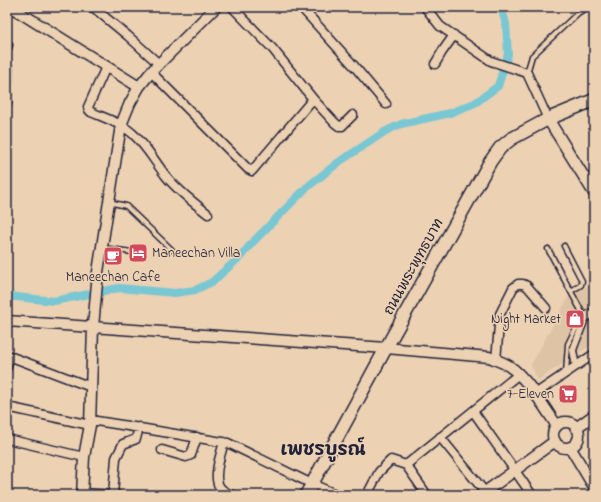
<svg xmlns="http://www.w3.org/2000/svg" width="601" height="502" font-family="'Indie Flower','Playpen Sans Thai',sans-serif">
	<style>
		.built { fill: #dec3a4 }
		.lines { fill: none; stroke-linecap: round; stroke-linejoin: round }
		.canal { stroke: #78c7d3; stroke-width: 8 }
		.service-casing { stroke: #22223b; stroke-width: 7 }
		.pedestrian-casing { stroke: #22223b; stroke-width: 9 }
		.minor-casing { stroke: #22223b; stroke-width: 11 }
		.tertiary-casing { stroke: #22223b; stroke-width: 13 }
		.secondary-casing { stroke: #22223b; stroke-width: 15 }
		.service { stroke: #ecd1b3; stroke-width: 4 }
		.pedestrian { stroke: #ecd1b3; stroke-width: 6 }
		.minor { stroke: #ecd1b3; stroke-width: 8 }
		.tertiary { stroke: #ecd1b3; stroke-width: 10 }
		.secondary { stroke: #ecd1b3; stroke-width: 12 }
		.labels { text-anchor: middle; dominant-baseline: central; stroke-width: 3.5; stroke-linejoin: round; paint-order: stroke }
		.poi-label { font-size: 14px; fill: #22223b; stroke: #ecd1b3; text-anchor: end }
		.street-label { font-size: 14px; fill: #22223b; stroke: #ecd1b3 }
		.district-label { font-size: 18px; font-weight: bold; fill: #22223b; stroke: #ecd1b3 }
	</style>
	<rect width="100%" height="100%" fill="#ecd1b3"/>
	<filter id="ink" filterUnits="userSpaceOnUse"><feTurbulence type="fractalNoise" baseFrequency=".025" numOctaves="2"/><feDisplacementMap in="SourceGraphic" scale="8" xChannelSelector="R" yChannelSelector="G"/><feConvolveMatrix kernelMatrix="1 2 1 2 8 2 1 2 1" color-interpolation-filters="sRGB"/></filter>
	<g filter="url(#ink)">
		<path class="built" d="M594,283V343L538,380L531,365L569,296Z"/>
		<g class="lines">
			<path class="canal" d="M7,296L54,301L119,288L175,293L195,290L212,282L241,256L252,243L306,188L339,162L386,131L401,124L450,113L475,103L498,86L508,54L506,24L501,7"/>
			<defs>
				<path id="service" d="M527,73L532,56L578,13L587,7
					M109,202L126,206L172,250
					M564,246L582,281L581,285L571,291
					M102,248L132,252
					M548,249L584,316
					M566,373L568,344L576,328L584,316L594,309"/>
				<path id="pedestrian" d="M576,367L573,350L585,319L594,313"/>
				<path id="minor" d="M80,7H91L94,8L128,36L159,64
					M301,7L355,67L386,104
					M425,7L440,26L491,61L527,73L548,119
					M7,48L8,45
					M435,64L442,52L454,35
					M7,66L8,68L7,104
					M106,67L88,107L89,110L91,112C105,118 121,123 132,133C146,145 155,162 166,176C178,191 193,202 208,214
					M151,72L248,169L252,171L313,99L272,48L232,7
					M313,99L335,123L339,126H342L353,115
					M496,360L500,314L513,288L518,284H523L527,286L546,308
					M7,367L9,356L91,387
					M535,394L594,354
					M7,407L90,425
					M473,411L532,495
					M90,420L128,426L228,443L312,484L338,495
					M440,437L485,492
					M7,439L84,457
					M224,442C221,453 213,476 219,486C222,491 227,493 232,495
					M162,450L186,457L191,455L197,437
					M82,493L117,495
					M113,495L116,458L123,444L136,439L139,427
					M367,495L379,472L391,460L406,465
					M427,495L406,465L519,374"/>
				<path id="tertiary" d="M11,7L139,87
					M548,119L594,193
					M7,321L386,348L489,357C496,360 503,362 509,366C526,377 545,408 557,426
					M553 435a13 13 0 1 1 26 0a13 13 0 1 1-26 0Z
					M576,428L594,415
					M570,447L594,487
					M82,495L84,457L90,425L93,327L98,272L121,125L130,103L139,87L151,72L216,7
					M481,495L555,441"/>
				<path id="secondary" d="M306,495L386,348L490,162L500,148L511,139L548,119L594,100"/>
			</defs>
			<use href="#service" class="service-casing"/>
			<use href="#pedestrian" class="pedestrian-casing"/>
			<use href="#minor" class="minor-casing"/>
			<use href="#tertiary" class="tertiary-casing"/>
			<use href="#secondary" class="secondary-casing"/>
			<use href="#service" class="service"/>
			<use href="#pedestrian" class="pedestrian"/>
			<use href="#minor" class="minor"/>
			<use href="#tertiary" class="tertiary"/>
			<use href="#secondary" class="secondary"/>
		</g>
	</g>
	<defs>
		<symbol id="hotel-square" viewBox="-11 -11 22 22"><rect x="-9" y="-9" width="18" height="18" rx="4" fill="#d1495b" stroke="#ecd1b3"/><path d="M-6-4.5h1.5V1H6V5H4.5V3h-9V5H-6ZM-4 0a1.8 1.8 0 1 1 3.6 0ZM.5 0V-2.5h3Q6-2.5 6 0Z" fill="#fff"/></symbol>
		<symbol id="cafe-square" viewBox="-11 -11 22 22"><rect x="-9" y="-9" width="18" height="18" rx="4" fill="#d1495b" stroke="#ecd1b3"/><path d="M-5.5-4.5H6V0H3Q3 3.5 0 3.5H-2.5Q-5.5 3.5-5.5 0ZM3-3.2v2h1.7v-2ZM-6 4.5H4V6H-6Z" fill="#fff"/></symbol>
		<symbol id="shop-square" viewBox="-11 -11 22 22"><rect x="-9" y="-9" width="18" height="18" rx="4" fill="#d1495b" stroke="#ecd1b3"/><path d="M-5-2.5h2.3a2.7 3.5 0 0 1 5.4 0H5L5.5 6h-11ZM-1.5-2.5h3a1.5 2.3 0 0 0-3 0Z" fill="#fff"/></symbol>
		<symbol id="supermarket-square" viewBox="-11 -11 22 22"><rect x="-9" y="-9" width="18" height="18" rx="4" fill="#d1495b" stroke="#ecd1b3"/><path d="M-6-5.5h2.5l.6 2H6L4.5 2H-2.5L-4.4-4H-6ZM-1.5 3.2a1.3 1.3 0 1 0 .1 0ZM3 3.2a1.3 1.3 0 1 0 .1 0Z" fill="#fff"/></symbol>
	</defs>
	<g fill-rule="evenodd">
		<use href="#hotel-square" x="127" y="242" width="22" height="22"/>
		<use href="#cafe-square" x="102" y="245" width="22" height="22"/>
		<use href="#shop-square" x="564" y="308" width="22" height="22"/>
		<use href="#supermarket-square" x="557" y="383" width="22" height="22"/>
	</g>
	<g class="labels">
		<g class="poi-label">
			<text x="152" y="253" text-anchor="start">Maneechan Villa</text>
			<text x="113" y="277" text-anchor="middle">Maneechan Cafe</text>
			<text x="561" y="319">Night Market</text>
			<text x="554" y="394">7-Eleven</text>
		</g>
		<g class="street-label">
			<text transform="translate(414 267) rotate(-61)">ถนนพระพุทธบาท</text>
		</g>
		<g class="district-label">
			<text x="323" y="451">เพชรบูรณ์</text>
		</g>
	</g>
	<rect width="601" height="502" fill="none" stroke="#ecd1b3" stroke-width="24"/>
	<rect x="12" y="12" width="577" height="478" fill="none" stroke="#22223b" stroke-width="1.5" filter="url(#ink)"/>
</svg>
